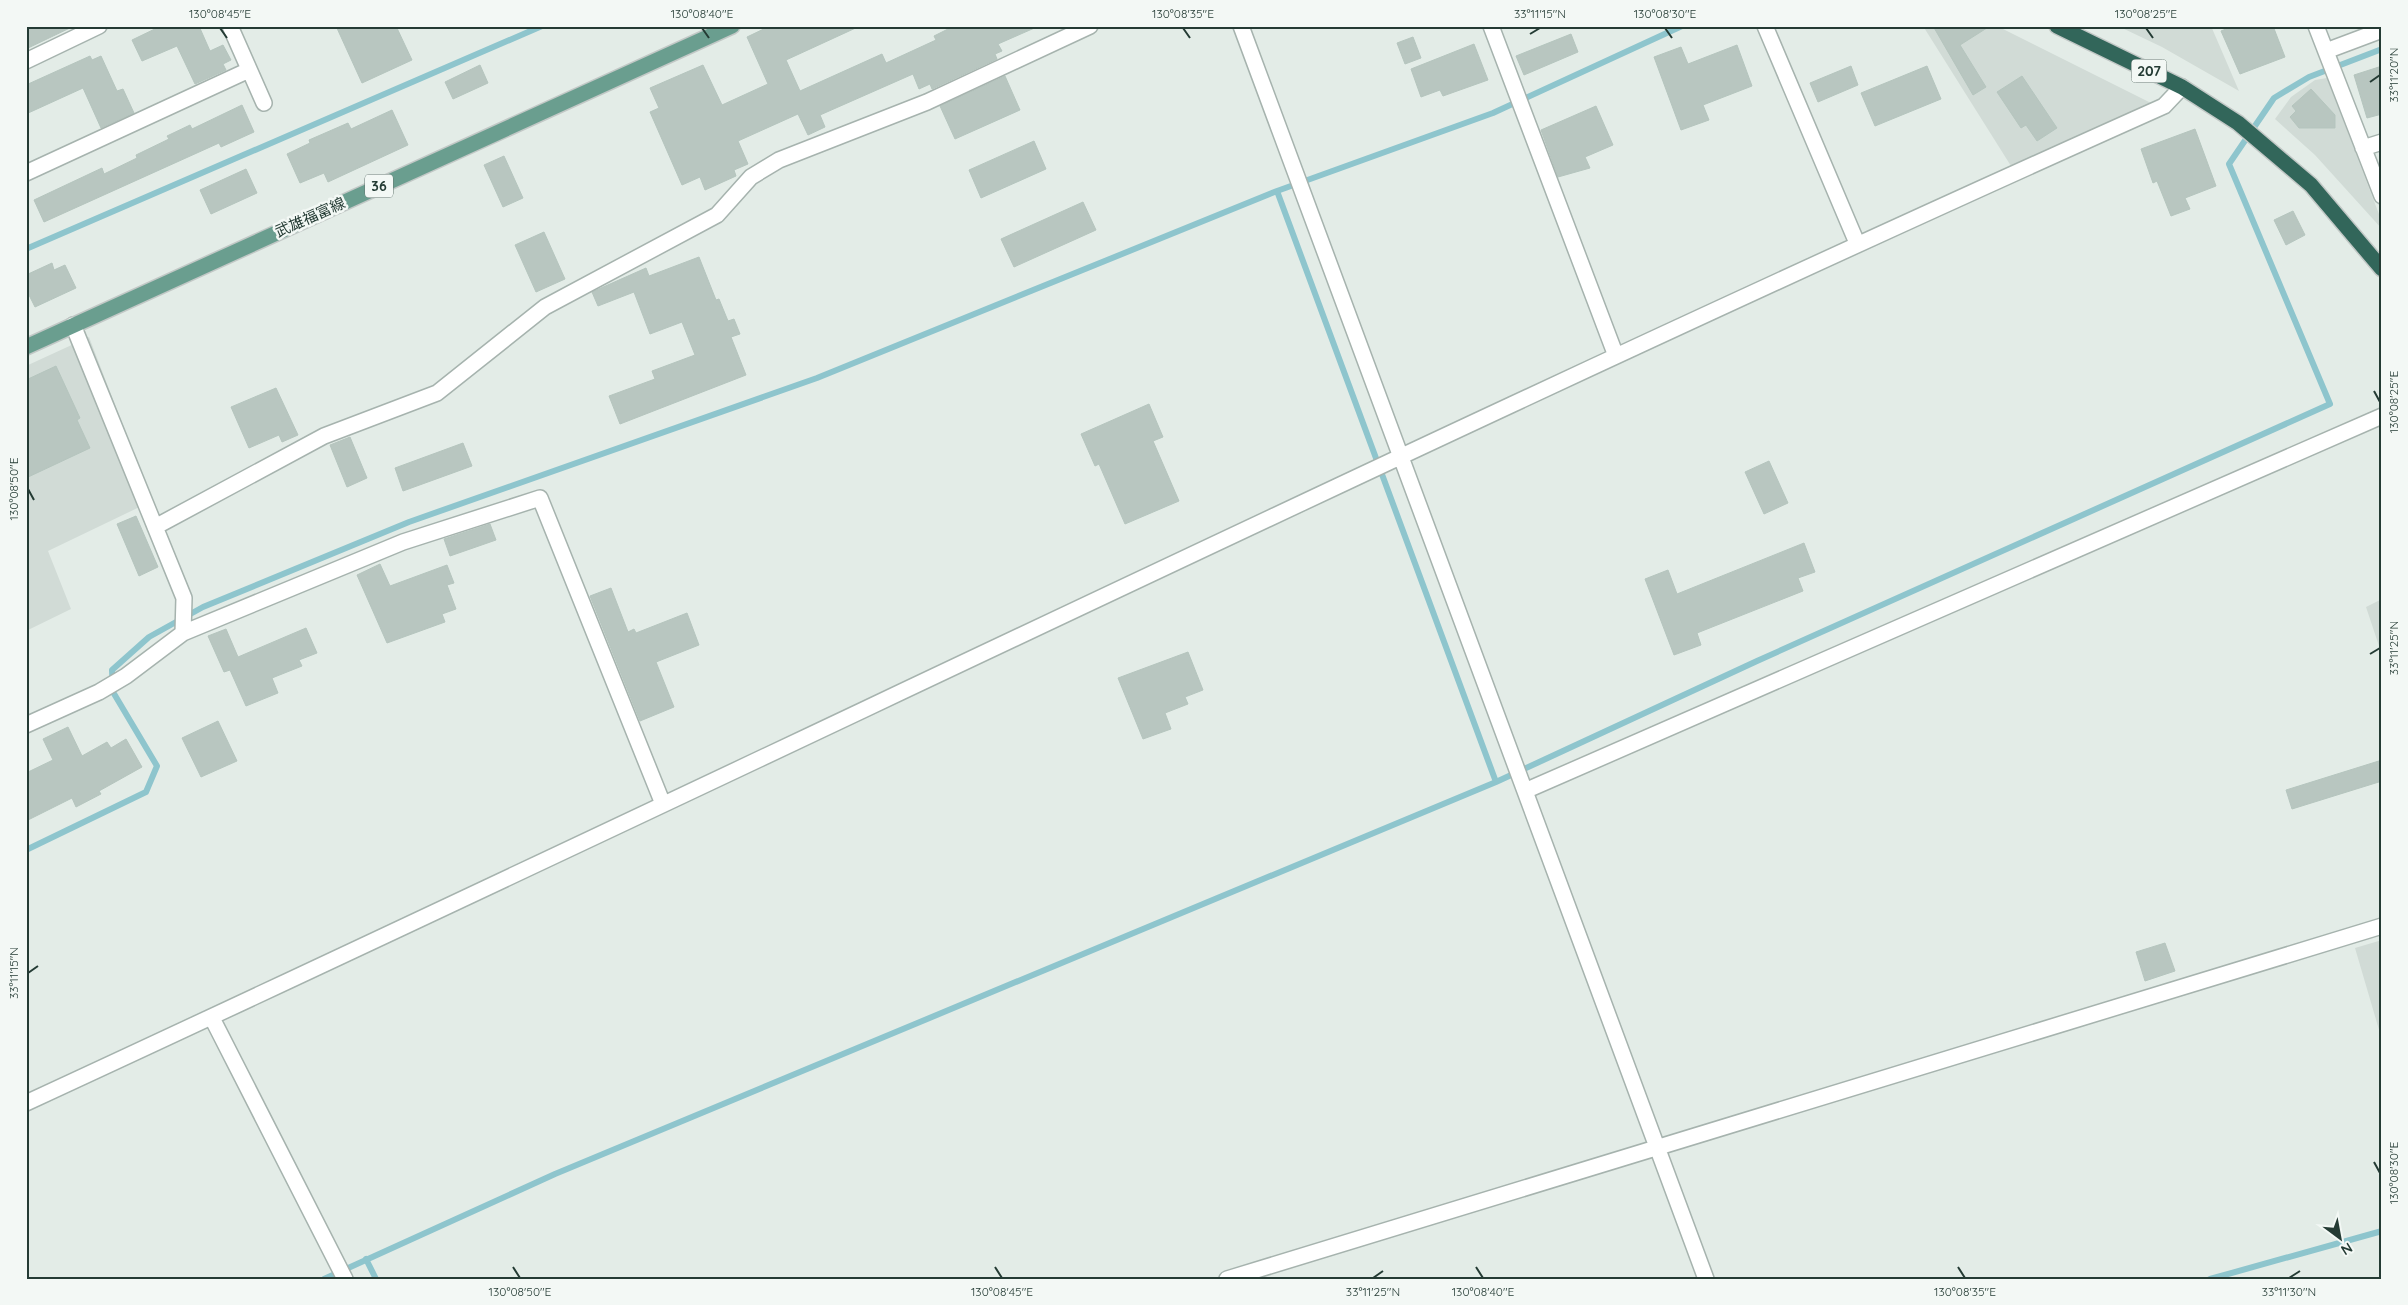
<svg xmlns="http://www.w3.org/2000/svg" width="2408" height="1305" font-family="Quicksand,'Noto Sans JP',sans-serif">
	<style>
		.built { fill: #d1dbd6 }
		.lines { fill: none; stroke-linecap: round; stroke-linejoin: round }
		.stream { stroke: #8ec5cd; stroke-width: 6 }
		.building { fill: #b8c6c0; stroke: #b5c5be }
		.street-casing { stroke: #a6b3ae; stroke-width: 18 }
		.primary-casing { stroke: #c2c8c6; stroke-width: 18 }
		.highway-casing { stroke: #c2c8c6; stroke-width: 18 }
		.street { stroke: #fff; stroke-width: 15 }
		.primary { stroke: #6a9e8f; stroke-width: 15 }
		.highway { stroke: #32665a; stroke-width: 15 }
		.ticks { fill: none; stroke: #243b34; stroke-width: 2 }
		.labels { text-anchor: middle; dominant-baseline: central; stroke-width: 5; stroke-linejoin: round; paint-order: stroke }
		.shield { fill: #f3f8f5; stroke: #62746e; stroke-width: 1 }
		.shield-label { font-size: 14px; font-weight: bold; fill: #243b34 }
		.street-label { font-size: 15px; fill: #243b34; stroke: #f3f8f5 }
		.neatline { fill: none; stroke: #243b34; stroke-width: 2 }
		.ticks-label { font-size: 12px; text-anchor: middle; fill: #243b34 }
	</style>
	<rect width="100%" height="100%" fill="#e3ece7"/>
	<path class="built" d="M1923,26H1997L2151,103L2011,166Z
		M2118,26H2211L2239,91L2162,47Z
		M2327,78L2382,222V229L2315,155L2275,119L2291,97L2315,80Z
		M89,337L152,501L48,551L71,609L26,631V366Z
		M2382,599V655L2366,607Z
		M2382,940V1040L2355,948Z"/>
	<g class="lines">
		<path class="stream" d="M1277,191L1496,782
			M26,249L542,26
			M26,850L146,792L157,766L113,692L112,670L149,637L203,607L409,522L817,378L1277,191L1493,113L1682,26
			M366,1259L376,1279
			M324,1279L555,1174L1496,782L1757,661L2330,404L2229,164L2274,98L2309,77L2382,49
			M2210,1279L2382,1231"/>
	</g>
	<path class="building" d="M26,26H74L26,49Z
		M161,26H199L210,51L223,45L231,60L223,64L226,70L195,84L177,46L142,61L132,40Z
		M336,26H396L412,60L362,83Z
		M770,26H860L786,60L800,91L882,54L886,63L936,40L934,36L954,26H1039L998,44L1002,51L995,54L997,59L932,89L930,84L919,89L913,74L820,115L825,127L808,135L798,114L738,141L748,164L734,170L736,176L705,190L700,177L682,185L650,112L659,108L650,88L703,65L722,105L768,84L747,37Z
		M1933,26H1990L1960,45L1986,87L1973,95Z
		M2233,26H2273L2285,57L2240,74L2221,31Z
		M1571,34L1578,52L1524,75L1516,56Z
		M1413,37L1421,58L1405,64L1397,43Z
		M1474,44L1488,80L1443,96L1440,90L1421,97L1411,69Z
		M1737,45L1752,86L1703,105L1709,120L1681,130L1654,57L1681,47L1688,64Z
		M90,56L92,60L101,56L117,91L123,89L134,113L101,128L83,88L26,114V85Z
		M480,65L488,83L453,99L445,82Z
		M1851,66L1858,85L1818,102L1810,83Z
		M1927,66L1941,99L1875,126L1861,93Z
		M2382,66V114L2367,118L2354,75Z
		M1005,76L1020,110L955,139L940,106Z
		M2022,76L2057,128L2037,141L2026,125L2021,128L1997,92Z
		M2311,89L2335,115V128H2299L2290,117L2296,111L2292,106Z
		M242,105L254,132L221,147L219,143L44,222L34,200L102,168L104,174L137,158L136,155L169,139L167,136L190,125L192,129Z
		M1596,106L1613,145L1585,157L1590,168L1558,177L1541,130Z
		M392,110L408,145L328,182L324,173L300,183L287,154L310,143L309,140L348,123L351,129Z
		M2195,129L2216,186L2185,198L2190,209L2171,216L2157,181L2153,183L2141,149Z
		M1034,141L1046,169L981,198L969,170Z
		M504,156L523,198L503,207L484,165Z
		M246,169L257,193L211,214L200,190Z
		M1083,202L1096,230L1014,267L1001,239Z
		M2293,211L2305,235L2286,245L2274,220Z
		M544,232L565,279L536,292L515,245Z
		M699,257L716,300L719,299L728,321L734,319L740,334L731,337L746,375L620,424L609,396L655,379L652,371L695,355L682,322L650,334L634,292L598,306L592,292L646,268L649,276Z
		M52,263L54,270L65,265L76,288L35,307L26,289V275Z
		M56,366L80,418L77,420L90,448L26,478V380Z
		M276,388L298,435L282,442L279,435L249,448L231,407Z
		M1149,404L1163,437L1153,441L1179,501L1125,524L1099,464L1095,466L1081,434Z
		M350,437L367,478L347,487L330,445Z
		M463,443L472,466L403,491L395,468Z
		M1769,461L1788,503L1764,514L1745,472Z
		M136,516L158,567L139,576L117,524Z
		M490,524L496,540L450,556L444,539Z
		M1804,543L1815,572L1798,578L1803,591L1697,633L1701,645L1674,655L1645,579L1668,570L1677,594Z
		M380,564L390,586L447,565L454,583L447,585L456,609L442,614L445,622L387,643L357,575Z
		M611,588L628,632L634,629L636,633L687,613L699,645L656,662L674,707L640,721L590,596Z
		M306,628L317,653L299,660L302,666L272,678L278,693L246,706L230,670L224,672L208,636L226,629L238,657Z
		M1188,652L1203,690L1185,697L1188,704L1165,713L1171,729L1143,739L1118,678Z
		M218,721L237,761L201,777L182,738Z
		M68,727L82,756L107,742L111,748L126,739L142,767L99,791L101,794L76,807L72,798L26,821V773L53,760L43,739Z
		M2382,760V781L2292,809L2286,790Z
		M2165,943L2175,971L2145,981L2136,952Z"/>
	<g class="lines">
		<defs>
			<path id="street" d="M230,26L264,103
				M1241,26L1706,1279
				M1491,26L1616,356
				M1765,26L1857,243
				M2316,26L2382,196
				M2326,51L2382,30
				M26,61L99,26
				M2363,148L2382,142
				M26,173L249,70
				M73,325L184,598L183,633
				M155,527L324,436L437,393L545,307L717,215L751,177L779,160L927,102L1090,26
				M26,725L99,692L126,676L183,633L403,542L540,498L663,804
				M1525,791L2382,416
				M212,1018L345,1279
				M26,1103C740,773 1446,427 2164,106L2182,87
				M1227,1279L2382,926"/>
			<path id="primary" d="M26,347L732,26"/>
			<path id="highway" d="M2057,26L2182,87L2238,123L2311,185L2382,269"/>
		</defs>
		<use href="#street" class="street-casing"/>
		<use href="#primary" class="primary-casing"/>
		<use href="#highway" class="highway-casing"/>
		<use href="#street" class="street"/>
		<use href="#primary" class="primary"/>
		<use href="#highway" class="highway"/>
	</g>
	<path class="ticks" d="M220,28L227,38M702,28L709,38M1183,28L1190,38M1665,28L1672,38M2146,28L2153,38M1530,34L1540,28M2370,82L2380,75M2374,391L2380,402M28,489L34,500M2370,654L2380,648M28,973L38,966M2374,1162L2380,1173M513,1267L520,1278M995,1267L1002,1278M1476,1267L1483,1278M1958,1267L1965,1278M1373,1278L1383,1271M2289,1278L2300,1271"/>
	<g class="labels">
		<g class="shield">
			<rect x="2131.5" y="59.5" width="35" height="23" rx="4"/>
			<rect x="365" y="174.5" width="28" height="23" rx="4"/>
		</g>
		<g class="shield-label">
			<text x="2149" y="71">207</text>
			<text x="379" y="186">36</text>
		</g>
		<g class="street-label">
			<text transform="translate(310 217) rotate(-24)">武雄福富線</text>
		</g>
	</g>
	<rect width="2408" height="1305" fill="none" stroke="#f3f8f5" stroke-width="55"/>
	<g transform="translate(2340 1238) rotate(148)" stroke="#f3f8f5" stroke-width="4" paint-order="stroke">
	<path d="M0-4L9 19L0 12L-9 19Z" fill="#243b34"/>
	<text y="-8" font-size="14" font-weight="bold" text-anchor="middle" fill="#243b34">N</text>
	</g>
	<rect x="28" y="28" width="2352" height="1250" class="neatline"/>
	<g class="ticks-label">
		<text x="220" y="18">130°08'45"E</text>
		<text x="702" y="18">130°08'40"E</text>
		<text x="1183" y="18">130°08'35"E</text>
		<text x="1540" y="18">33°11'15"N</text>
		<text x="1665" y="18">130°08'30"E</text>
		<text x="2146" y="18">130°08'25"E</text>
		<text transform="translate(2394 75) rotate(-90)" y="4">33°11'20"N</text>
		<text transform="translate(2394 402) rotate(-90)" y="4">130°08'25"E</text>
		<text transform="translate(14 489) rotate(-90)" y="4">130°08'50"E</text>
		<text transform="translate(2394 648) rotate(-90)" y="4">33°11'25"N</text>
		<text transform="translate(14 973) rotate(-90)" y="4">33°11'15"N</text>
		<text transform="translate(2394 1173) rotate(-90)" y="4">130°08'30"E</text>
		<text x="520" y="1296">130°08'50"E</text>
		<text x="1002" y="1296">130°08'45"E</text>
		<text x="1373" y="1296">33°11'25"N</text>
		<text x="1483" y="1296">130°08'40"E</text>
		<text x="1965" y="1296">130°08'35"E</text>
		<text x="2289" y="1296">33°11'30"N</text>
	</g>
</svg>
